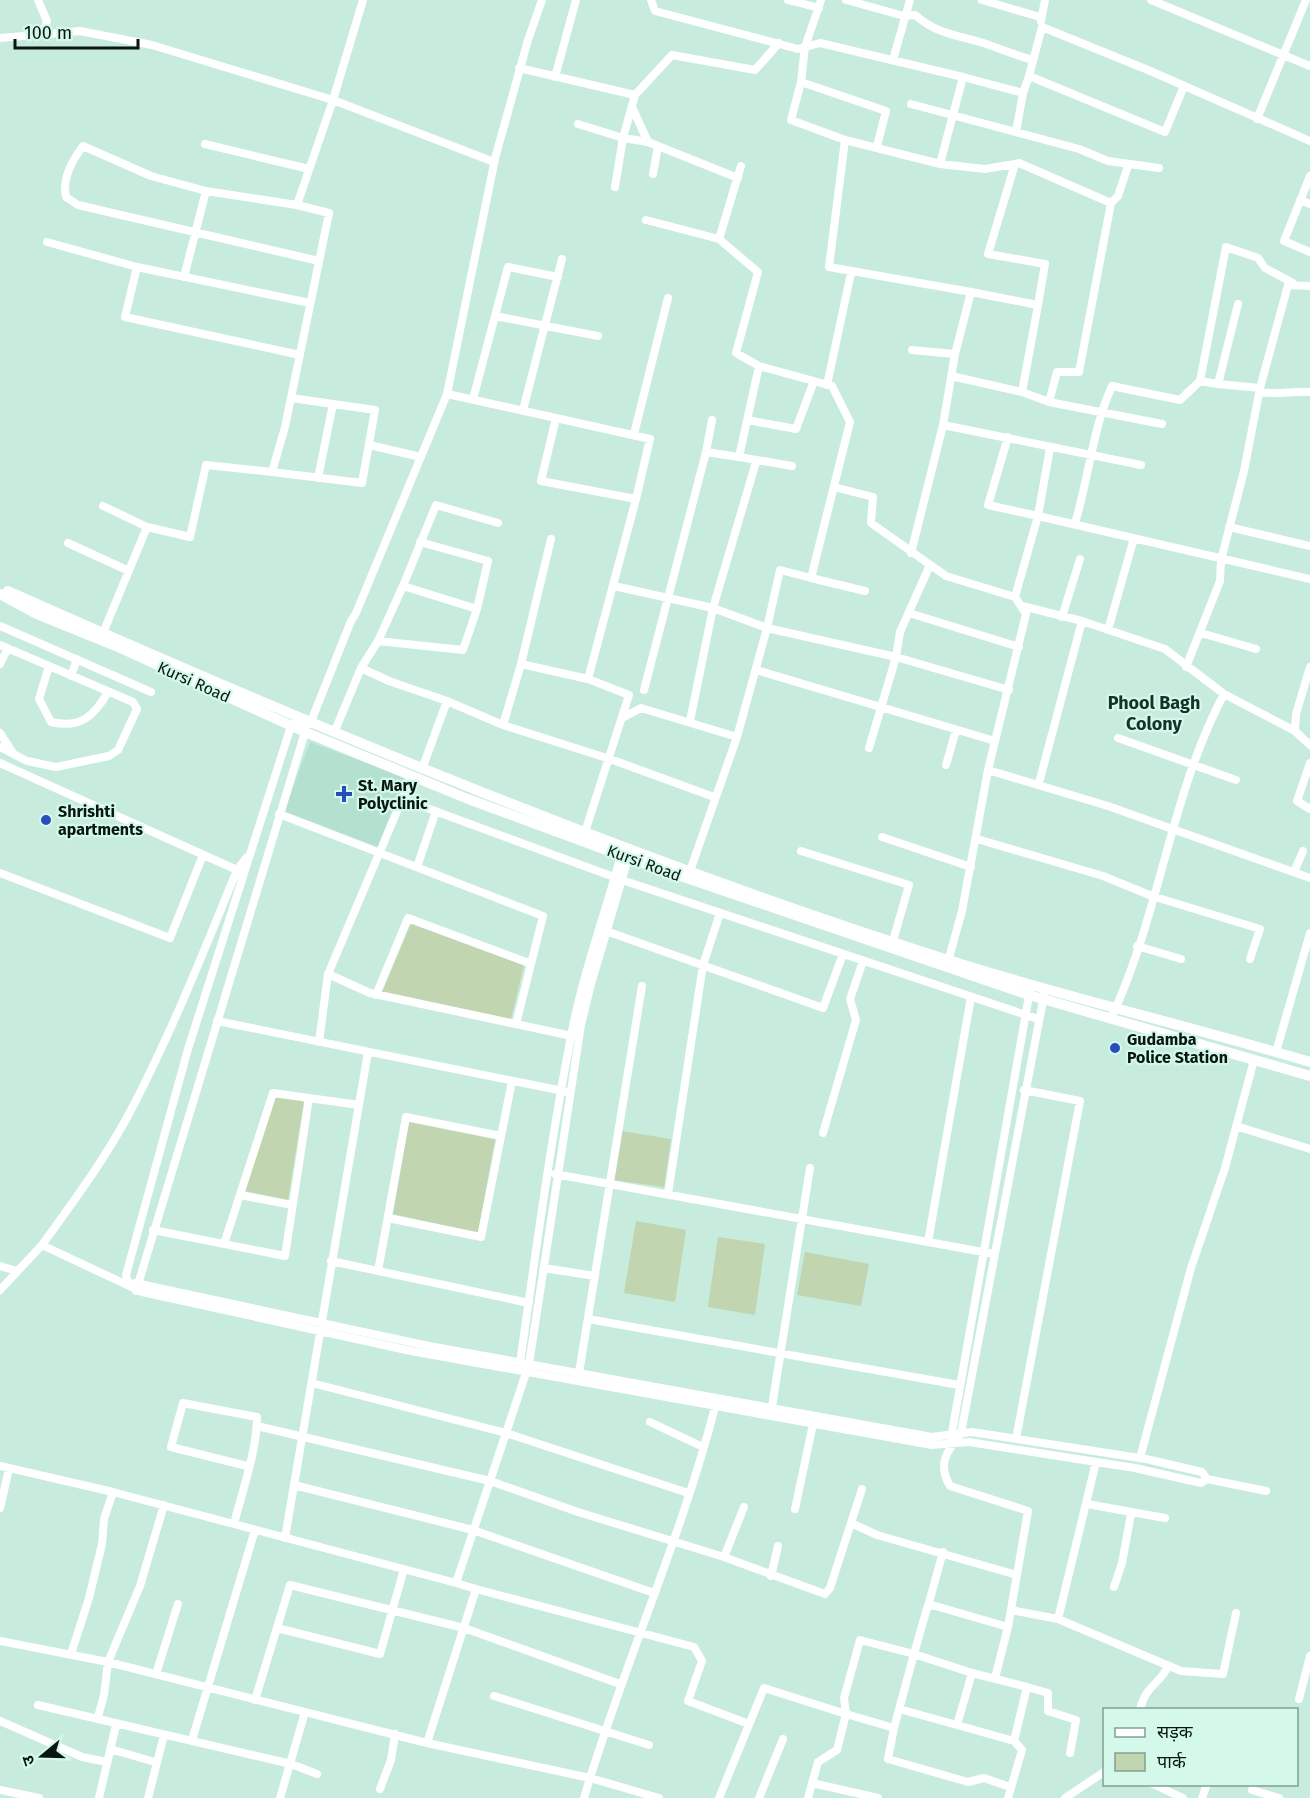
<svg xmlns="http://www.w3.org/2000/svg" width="1310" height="1798" font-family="'Fira Sans','Noto Sans Devanagari',sans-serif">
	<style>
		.built { fill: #b4e0cf }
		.green { fill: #c1d5b0 }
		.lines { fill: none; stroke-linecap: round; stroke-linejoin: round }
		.minor { stroke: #fff; stroke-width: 8 }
		.major { stroke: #fff; stroke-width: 10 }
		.poi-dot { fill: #284ebd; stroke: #d4f9ea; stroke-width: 2 }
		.labels { text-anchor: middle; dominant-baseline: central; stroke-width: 4.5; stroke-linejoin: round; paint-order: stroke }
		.street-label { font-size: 16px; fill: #091712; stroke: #d4f9ea }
		.poi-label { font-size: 16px; font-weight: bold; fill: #091712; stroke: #d4f9ea; text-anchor: start }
		.neighbourhood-label { font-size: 18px; font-weight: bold; fill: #133228; stroke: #d4f9ea }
	</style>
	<rect width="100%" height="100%" fill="#c7ebdd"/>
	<path class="built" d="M310,742L404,777L378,847L284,811Z"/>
	<path class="green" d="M411,924L524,965L511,1019L382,992Z
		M275,1097L304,1100L288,1200L245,1191Z
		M409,1122L495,1139L478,1233L393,1214Z
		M622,1131L671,1139L664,1187L614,1180Z
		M636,1221L686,1230L675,1302L624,1293Z
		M718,1237L765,1244L755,1315L708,1307Z
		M805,1252L869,1264L861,1306L797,1295Z"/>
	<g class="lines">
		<path class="minor" d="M38,0L47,21L43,33
			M651,0L655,11L798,49L820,43L963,77
			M788,0L819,8
			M846,0L904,16L915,15C939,36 961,35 989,45C1003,50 1018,56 1033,60
			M982,0L1040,17
			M1151,0L1310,66
			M1041,21L1045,0
			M0,38L80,31L152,45L333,100L363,0
			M893,60L910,0
			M519,68L635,95
			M555,77L576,0
			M801,82L805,47L821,0
			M1184,86L1165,132L1029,76L1042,27L1148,70L1310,141
			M911,104L1079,149L1108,161L1159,168
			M632,107L648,142
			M1257,119L1306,0
			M578,124L623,138L648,142L738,178
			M1016,132L1023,93
			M845,140L829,267L971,292
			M205,144L309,169
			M877,146L886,111L801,82L791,120L845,140L940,164
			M495,159L447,394L556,418
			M1015,164L985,169L940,164L963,77L1023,93L1029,76
			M741,166L719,239L758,272L736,353L759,366
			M653,174L658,146
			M1310,176L1284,241L1310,252
			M615,187L623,138L635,95L672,55L755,70L779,43
			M1300,200L1310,204
			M1111,203L1118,196L1128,166
			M297,205L206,191L151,176L83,146C72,161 62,178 66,197L78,205L319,261
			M646,220L719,239
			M47,242L137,267
			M184,277L206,191
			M1038,305L1045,264L988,254L1015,164L1019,163L1111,203L1079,372H1057L1049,402
			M495,316L598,336
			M912,350L955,354
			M300,355L125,317L137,267L310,303
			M1200,381L1226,247L1258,258L1265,268L1293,283
			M827,385L851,273
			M1260,388L1288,285L1310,286
			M1022,392L1049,402L1162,424
			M1259,392C1276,395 1292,391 1310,392
			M473,399L508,267L558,277
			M523,410L562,259
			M747,420L796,429L814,381
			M943,425L1141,465
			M634,434L668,298
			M1008,437L988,505L1038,516L1050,448
			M369,445L421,457
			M706,452L712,420
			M739,457L792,466
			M272,472L362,483L375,410L291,398
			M318,478L333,404
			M834,487L873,497L871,523L946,576L1015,597
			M103,506L147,527
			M1075,523C1089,478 1092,430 1112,386L1180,400L1200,381L1218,384
			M1229,527L1310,546
			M68,543L129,571
			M911,553L943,425L955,354L971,292L1038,305L1022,392L951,376
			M811,578L865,591
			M403,586L477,609
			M614,586L713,608L767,628L737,737L690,871
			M1022,606L1082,621L1165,649L1224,694L1295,731
			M909,613L1019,647
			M1062,617L1080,559
			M0,626L151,692
			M1108,630L1134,538
			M103,633L147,527L190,537L206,465L272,472L285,427L329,213L297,205L333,100L494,162L528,40L542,0
			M1201,633L1256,649
			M378,641L463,650L477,609L488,561L420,542
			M0,645L133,702L137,709L118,750L109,756L56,767L27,761L0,747
			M0,664L8,648
			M521,664L551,539
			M49,666L39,699L51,722C81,729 94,716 108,692
			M1186,667L1220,581L1221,560L1244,471L1260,388L1218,384L1238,304
			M1310,667L1296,714L1295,731L1310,745
			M361,668L389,681L447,701
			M756,670L995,741
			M71,676L77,659
			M588,679L636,499L541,481L556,418L650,439L636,499
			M644,690L706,452L739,457L759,366L832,386L850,422L811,578L780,570L767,628L896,657L1009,690
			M622,718L641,708L737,737
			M690,721L713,608L756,462
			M310,724L351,621L356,613L447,394
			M503,725L610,759L714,797
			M0,733L13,753
			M334,733L361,668L378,641L403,586L436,505L498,523
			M1118,738L1236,780
			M869,748L896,657L900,632L930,565
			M0,763L237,870
			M1310,763L1297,801L1310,809
			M946,765L956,730
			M422,769L447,701L503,725L521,664L588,679L629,695L585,832
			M988,770L1108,806L1310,878
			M1039,783L1082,621
			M405,800L622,880L1038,1019
			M279,814L543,916L516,1024
			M882,837L971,867
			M977,839L1103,876L1152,896L1260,929L1250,959
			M801,851L909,885L893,941
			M417,867L436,811
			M1294,872L1303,851
			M0,873L170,938L203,855
			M606,931L823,1008L843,954
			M1137,946L1181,959
			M947,965L962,911L988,770L1026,614L1015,597L1038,516L1310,579
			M328,974L370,993L572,1036
			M376,995L408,918L529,963
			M1111,1018C1160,915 1170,795 1224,694
			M217,1021L568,1092
			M319,1042L328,974L412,776
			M368,1052L294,1485L473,1530L654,1593
			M1276,1052L1310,933
			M1236,1126L1310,1149
			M823,1133L856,1020L850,999L863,961
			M555,1174L994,1254
			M668,1194L703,965L720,913
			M240,1195L292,1205
			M388,1218L481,1237L512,1081
			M153,1230L285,1256L309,1098
			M928,1242L971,997
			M224,1244L273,1093L359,1105
			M42,1245C73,1202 105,1159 130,1112C171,1034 204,951 237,870L247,857
			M331,1261L529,1303
			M0,1266L17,1271
			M544,1268L595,1276
			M378,1271L406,1117L501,1136
			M135,1283L429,1346L932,1437L972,1432L1146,1459L1202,1472L1207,1479
			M129,1285L126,1275L188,1049L291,726L300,720L305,732L136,1291
			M0,1290L42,1245L142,1292L411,1351L932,1445L969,1442L1135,1468L1201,1483L1207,1479L1266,1491
			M588,1319L959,1385
			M522,1366L520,1363C536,1251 551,1137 573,1026C585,966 607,909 622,851
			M579,1373L642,986
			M312,1383L506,1433L688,1493
			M771,1413L810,1168
			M650,1422L703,1447
			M257,1426L490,1481L578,1512L724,1557L825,1594L830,1588L862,1489
			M951,1438L1030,990
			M1016,1439L1080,1101L1024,1090
			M1140,1458L1191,1268L1225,1168L1254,1060
			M0,1466L113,1492L234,1524
			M247,1466L171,1447L183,1403L257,1417C257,1450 242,1492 234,1524L456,1583
			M1087,1504L1165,1518
			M0,1508L9,1469
			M795,1509L813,1424
			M851,1523L877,1535L1017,1575
			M285,1538L294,1485
			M724,1557L744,1507
			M771,1576L778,1546
			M1114,1587L1122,1563L1131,1514
			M476,1589L694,1647L702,1661L688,1701L749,1724
			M928,1606L943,1552
			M1011,1610L1058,1619L1096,1462
			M1058,1619L1181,1671L1223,1674L1236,1613
			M277,1628L380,1654L404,1569
			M0,1641L108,1662L427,1743L476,1589L456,1583L529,1364L581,1025L591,984L630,852
			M71,1654L89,1598L102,1544L104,1519L113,1492
			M972,1673L1027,1687L1014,1741L957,1725Z
			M156,1674L178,1604
			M995,1678L1008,1627L1028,1511L950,1486C937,1464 947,1451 961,1433L1044,995
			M1027,1687L1048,1693V1711L1076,1720L1070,1753
			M494,1696L649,1745
			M1299,1699L1310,1656
			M255,1700L290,1585L464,1628L620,1684
			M38,1705L291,1764L317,1774
			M899,1709L957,1725
			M1140,1710C1146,1684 1160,1685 1168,1666
			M98,1717L104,1695L108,1662L140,1586L164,1505
			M0,1721L82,1757L107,1762
			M894,1728L888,1759L968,1782L984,1778L1010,1787
			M192,1740L255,1530
			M427,1743L590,1778L659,1798
			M110,1749L155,1762
			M812,1783L878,1798
			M1153,1784L1183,1798
			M380,1789L391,1760L395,1734
			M0,1790L39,1798
			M1252,1790L1279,1798
			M99,1798L116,1725
			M148,1798L164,1735
			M280,1798L305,1712
			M584,1798C623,1665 682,1538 716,1403
			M719,1798L764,1688L846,1714L844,1698L860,1640L914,1654L927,1608L932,1605L1008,1627
			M759,1798L783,1739
			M808,1798L818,1762L837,1750L846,1714L894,1728L914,1654L972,1673
			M1008,1798L1022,1750L1014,1741
			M1065,1798L1104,1772
			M1202,1798L1207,1784"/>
		<path class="major" d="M8,591C316,728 627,858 948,960C1068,998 1190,1026 1310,1062
			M0,594L37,614L116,646L305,732L468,799L628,858L1029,995L1310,1076"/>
	</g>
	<g class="poi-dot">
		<path d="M341 785h6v6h6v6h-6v6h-6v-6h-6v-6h6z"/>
		<circle cx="46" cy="820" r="6"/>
		<circle cx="1115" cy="1048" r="6"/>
	</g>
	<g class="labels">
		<g class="street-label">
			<text transform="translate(194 682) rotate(24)">Kursi Road</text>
			<text transform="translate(644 863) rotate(20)">Kursi Road</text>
		</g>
		<g class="poi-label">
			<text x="358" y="785">St. Mary<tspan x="358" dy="18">Polyclinic</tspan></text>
			<text x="58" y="811">Shrishti<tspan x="58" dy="18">apartments</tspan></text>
			<text x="1127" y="1039">Gudamba<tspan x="1127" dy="18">Police Station</tspan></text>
		</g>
		<g class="neighbourhood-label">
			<text x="1154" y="703">Phool Bagh<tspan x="1154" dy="21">Colony</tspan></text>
		</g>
	</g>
	<rect x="1103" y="1708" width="195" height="78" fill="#d4f9ea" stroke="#839f94" stroke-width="1.5"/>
	<rect x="1115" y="1728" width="30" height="9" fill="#ffffff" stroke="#839f94" stroke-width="1.5"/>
	<text x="1157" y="1738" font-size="18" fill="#091712">सड़क</text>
	<rect x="1115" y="1753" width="30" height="18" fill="#c1d5b0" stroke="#839f94" stroke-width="1.5"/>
	<text x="1157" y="1768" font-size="18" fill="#091712">पार्क</text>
	<g transform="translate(42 1756) rotate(251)" stroke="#d4f9ea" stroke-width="4.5" paint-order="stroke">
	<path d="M0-4.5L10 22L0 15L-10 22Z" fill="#091712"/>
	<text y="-9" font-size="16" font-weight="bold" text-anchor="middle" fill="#091712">उ</text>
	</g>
	<path d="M15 39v9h123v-9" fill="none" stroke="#091712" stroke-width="3"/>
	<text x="24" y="39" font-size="18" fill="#091712" stroke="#d4f9ea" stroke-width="4.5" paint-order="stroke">100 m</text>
</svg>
